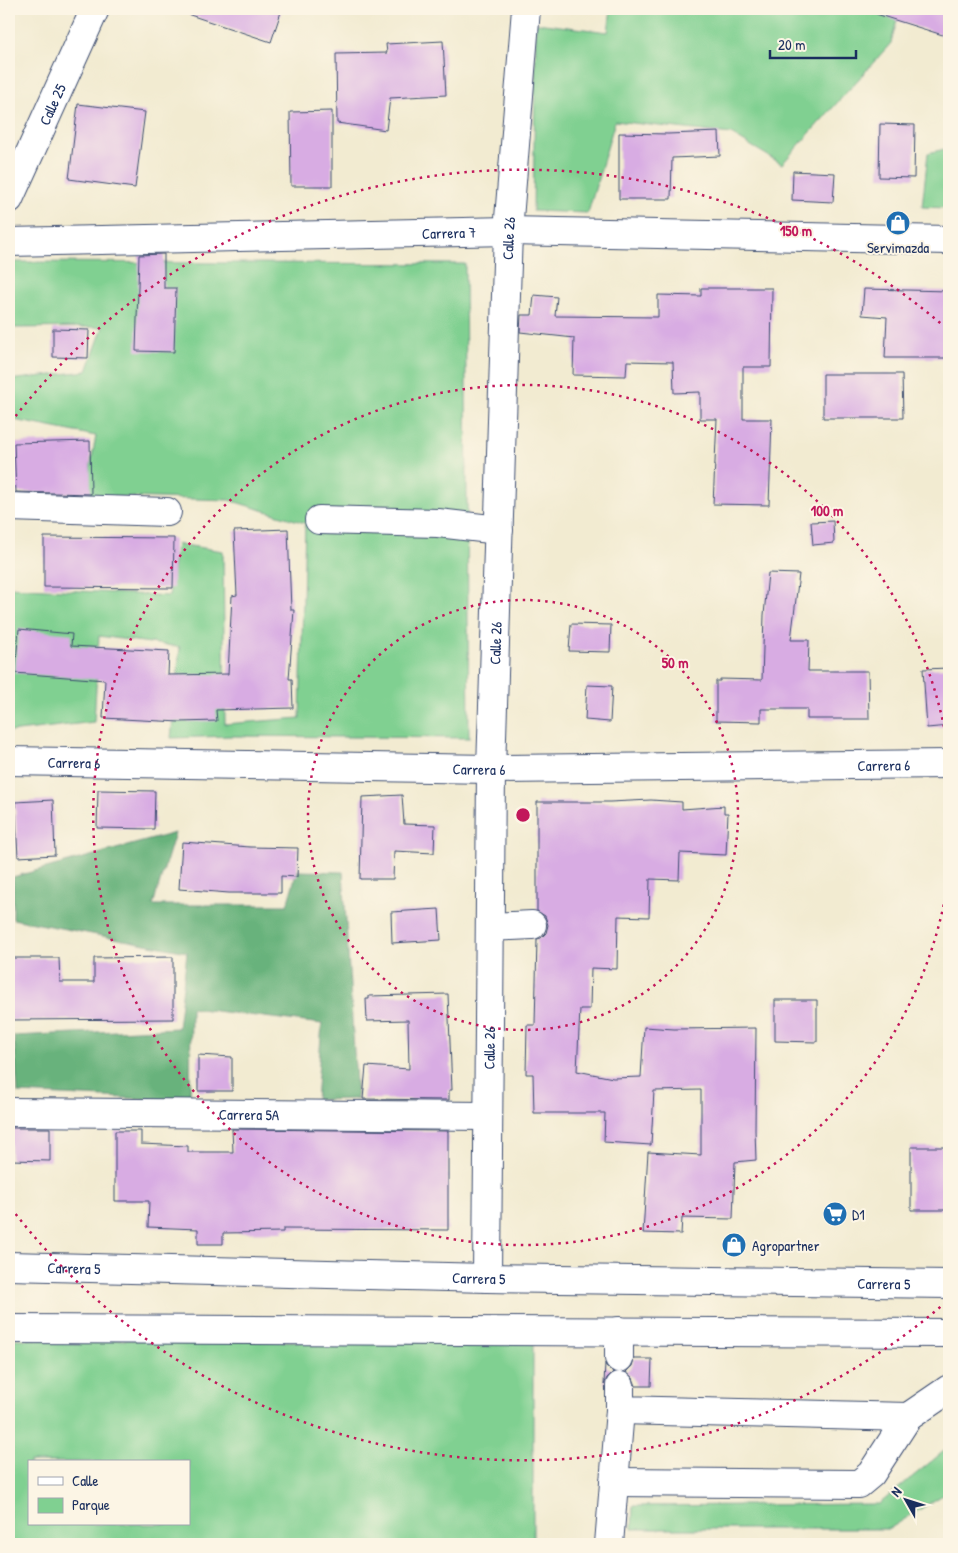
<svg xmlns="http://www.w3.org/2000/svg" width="958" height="1553" font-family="'Patrick Hand',sans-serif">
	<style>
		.green { fill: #80d091; stroke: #4e8078; fill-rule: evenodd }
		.forest { fill: #68b27b; stroke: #42706c }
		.building { fill: #d8ace3 }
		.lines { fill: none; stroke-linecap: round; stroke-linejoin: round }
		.minor-casing { stroke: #3b4b6f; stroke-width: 30 }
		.major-casing { stroke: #3b4b6f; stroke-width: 30 }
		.minor { stroke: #fff; stroke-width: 28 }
		.major { stroke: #fff; stroke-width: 28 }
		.ring { fill: none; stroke: #c2185b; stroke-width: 2.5; stroke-dasharray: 2.5 5 }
		.labels { text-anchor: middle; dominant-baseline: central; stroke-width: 4; stroke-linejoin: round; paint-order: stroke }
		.street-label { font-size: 15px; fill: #1b2f5e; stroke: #fcf5e5 }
		.poi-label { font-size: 15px; fill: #1b2f5e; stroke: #fcf5e5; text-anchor: start }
		.centre { fill: #c2185b; stroke: #fcf5e5; stroke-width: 2.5 }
		.ring-label { font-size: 15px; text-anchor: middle; font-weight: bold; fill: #c2185b; stroke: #fcf5e5; stroke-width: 4; stroke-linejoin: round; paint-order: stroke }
	</style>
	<rect width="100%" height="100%" fill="#fcf5e5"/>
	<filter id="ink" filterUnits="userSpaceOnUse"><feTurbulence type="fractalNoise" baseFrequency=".02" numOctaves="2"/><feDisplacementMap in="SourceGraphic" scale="10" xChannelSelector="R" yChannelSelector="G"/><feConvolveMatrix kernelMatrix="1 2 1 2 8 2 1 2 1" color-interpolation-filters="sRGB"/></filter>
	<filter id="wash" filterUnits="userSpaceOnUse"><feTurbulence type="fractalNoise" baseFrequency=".0096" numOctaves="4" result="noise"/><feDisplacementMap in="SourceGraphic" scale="20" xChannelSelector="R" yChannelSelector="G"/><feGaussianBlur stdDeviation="1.12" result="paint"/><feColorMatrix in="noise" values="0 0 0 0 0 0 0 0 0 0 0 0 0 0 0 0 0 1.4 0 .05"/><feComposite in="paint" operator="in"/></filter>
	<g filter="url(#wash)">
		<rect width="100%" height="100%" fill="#f2ebd1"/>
		<path class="green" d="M611,9H900L891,43L782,164L731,134L615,121L588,213L533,211L536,23L608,32Z
			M949,148V208L922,207L928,153Z
			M9,262L465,264L469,738L230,736L171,738L180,647L99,636L94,722L9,732V587L169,596L177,544L223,551L225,724L300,718L305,523L229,500L85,496L96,436L9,419V380L87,371L103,327L9,328Z
			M9,1339L533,1343V1544H9ZM29,1462H189V1524H29Z
			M949,1447V1491L889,1529H632L633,1506L879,1504Z"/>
		<path class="forest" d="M175,833L153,905H287L297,871L343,872L357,1099L316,1100L322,1024L191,1008L190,1101L18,1093L14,1036L178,1028L187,952L13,919V877Z"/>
		<g id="blocks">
			<path class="building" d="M184,9H282L271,42L184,13Z
				M877,9H949V37L876,14Z
				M443,41L446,95L390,98L386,130L337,123L336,54L387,53L386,44Z
				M78,104L145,112L135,188L69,179Z
				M332,111V186H291L290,112Z
				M880,124L915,125L914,178L879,177Z
				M719,132L720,156L672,158L671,199H619V133L668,134Z
				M793,171L835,173L833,202L792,200Z
				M164,254V288H176L174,352L136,351L139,255Z
				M701,288H772L771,367H743V419H772L769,505L713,504L717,419H700V392L674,393L673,362L627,361L626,376L573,375L574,338L520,332L521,315H532L534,295L557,297L555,316L658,317V295L701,296Z
				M864,289L949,291V358H885L887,317L862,315Z
				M53,329L89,330L88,358L53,357Z
				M823,374H902L903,418H823Z
				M90,441L91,494L16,492L14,443Z
				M833,521L834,543L813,545L811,522Z
				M288,529L291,610H294L289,679H292L293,708L216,710L217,721L180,722L103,718L105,680L15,673L19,629L72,634L71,646L169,651L168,675L228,674L232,596L237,595L234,531Z
				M44,537L174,538L173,588L44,587Z
				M768,573L799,574L791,640H809L808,671H868L869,719H807V709H761V722L716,721V681H720V679L762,680L764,615Z
				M571,624L611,625L610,652L569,651Z
				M949,668V726L927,728L923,669Z
				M587,685L612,686L610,722L585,720Z
				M98,790L155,791L154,829L97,828Z
				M402,795L404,824L435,825L434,853L394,851L393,879H360L362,797Z
				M53,800L55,855L18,857L15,802Z
				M651,800L682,802V809L724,806V813H728L726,855L680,853L679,880L650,879L649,917L618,916L617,969L591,968L590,1009H580L577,1071L613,1078L641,1077L644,1027L674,1029L756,1028L755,1130L756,1160L735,1162L733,1219L682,1218L681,1234L643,1233L648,1152L701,1155V1090L654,1091L651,1145L604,1142L605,1113H534L533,1074H526L527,1025H535L537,939L541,938L546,933L548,925L545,916L537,911V802H610Z
				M182,842L250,847L298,848L297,877L281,876V893H229L179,889Z
				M439,909L441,940L392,943L391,912Z
				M173,957V1019L9,1020V958H59L60,982H94V958Z
				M448,994L452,1090H449V1100L363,1099L366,1066L409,1069L408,1020L367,1021L366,999H369V996Z
				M775,1000H817V1042L775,1041Z
				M198,1055L232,1057V1091H198Z
				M11,1128H50V1161L11,1160Z
				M232,1129L448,1131V1230L283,1229V1232L223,1233V1244H198V1229L148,1227L149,1201H115V1131H141V1144L188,1146V1152H233Z
				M911,1147H949V1210H911Z
				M634,1359H652L651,1386H636L633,1378L626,1372L632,1366Z
				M605,1363L606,1366L613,1372L607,1378L604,1385Z"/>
		</g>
	</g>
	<g filter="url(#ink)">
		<use href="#blocks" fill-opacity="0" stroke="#3b4b6f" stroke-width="1"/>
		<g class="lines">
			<defs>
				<g id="minor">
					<path id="s1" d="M9,199L95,9"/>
					<path id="s2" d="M9,242L508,231L949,240"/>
					<path d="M9,507L167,512"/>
					<path d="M319,520L438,523L499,530"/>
					<path id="s3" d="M9,761L491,769L949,764"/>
					<path d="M490,927L532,925"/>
					<path id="s4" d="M9,1112L488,1116"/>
					<path id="s5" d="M487,1278L491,769L508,231L526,9"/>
					<path d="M619,1331V1358"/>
					<path d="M620,1386V1410L908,1417L949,1389"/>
					<path d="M614,1482L859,1484L871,1474L908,1417"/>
					<path d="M609,1544L620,1410"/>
				</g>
				<g id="major">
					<path id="s6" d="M9,1266L487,1278L949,1284"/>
					<path d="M9,1329L949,1333"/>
				</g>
			</defs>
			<use href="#minor" class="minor-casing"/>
			<use href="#major" class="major-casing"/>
			<use href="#minor" class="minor"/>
			<use href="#major" class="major"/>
		</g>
	</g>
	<g class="ring">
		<circle cx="523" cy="815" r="215"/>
		<path d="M949 875A430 430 0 1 1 949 755"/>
		<path d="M946 1302A645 645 0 0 1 11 1208M11 422A645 645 0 0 1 946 328"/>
	</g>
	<defs>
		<symbol id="shop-disc" viewBox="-11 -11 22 22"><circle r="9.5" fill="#1f6fb2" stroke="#fcf5e5"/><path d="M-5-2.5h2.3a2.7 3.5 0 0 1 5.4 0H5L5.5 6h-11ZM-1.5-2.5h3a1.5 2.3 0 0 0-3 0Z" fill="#fff"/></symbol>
		<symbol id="supermarket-disc" viewBox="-11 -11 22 22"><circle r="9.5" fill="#1f6fb2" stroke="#fcf5e5"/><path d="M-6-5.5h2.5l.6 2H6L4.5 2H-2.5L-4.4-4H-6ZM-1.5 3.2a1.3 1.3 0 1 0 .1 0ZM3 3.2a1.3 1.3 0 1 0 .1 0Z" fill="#fff"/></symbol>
	</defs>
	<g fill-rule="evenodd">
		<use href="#shop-disc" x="884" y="209" width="28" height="28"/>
		<use href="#supermarket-disc" x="821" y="1200" width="28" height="28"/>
		<use href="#shop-disc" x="720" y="1231" width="28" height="28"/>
	</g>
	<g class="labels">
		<g class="street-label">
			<text stroke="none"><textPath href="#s1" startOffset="104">Calle 25</textPath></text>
			<text stroke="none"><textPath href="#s2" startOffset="440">Carrera 7</textPath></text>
			<text stroke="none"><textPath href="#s5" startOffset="1040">Calle 26</textPath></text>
			<text stroke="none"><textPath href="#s5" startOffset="635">Calle 26</textPath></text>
			<text stroke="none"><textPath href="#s3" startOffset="65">Carrera 6</textPath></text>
			<text stroke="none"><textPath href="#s3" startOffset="875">Carrera 6</textPath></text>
			<text stroke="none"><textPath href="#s3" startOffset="470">Carrera 6</textPath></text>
			<text stroke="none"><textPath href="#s5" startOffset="230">Calle 26</textPath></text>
			<text stroke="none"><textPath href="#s4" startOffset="240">Carrera 5A</textPath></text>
			<text stroke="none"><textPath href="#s6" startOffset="65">Carrera 5</textPath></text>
			<text stroke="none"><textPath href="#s6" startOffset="470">Carrera 5</textPath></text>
			<text stroke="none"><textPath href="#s6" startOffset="875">Carrera 5</textPath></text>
		</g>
		<g class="poi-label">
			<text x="898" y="247" text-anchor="middle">Servimazda</text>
			<text x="852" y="1214">D1</text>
			<text x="752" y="1245">Agropartner</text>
		</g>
	</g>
	<circle cx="523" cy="815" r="8" class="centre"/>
	<g class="ring-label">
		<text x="796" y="236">150 m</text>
		<text x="827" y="516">100 m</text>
		<text x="675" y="668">50 m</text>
	</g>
	<rect width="958" height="1553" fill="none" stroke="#fcf5e5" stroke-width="30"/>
	<rect x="28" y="1460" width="162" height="65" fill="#fcf5e5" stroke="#a2a6af"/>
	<rect x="38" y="1477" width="25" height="8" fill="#ffffff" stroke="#a2a6af"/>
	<text x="72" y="1486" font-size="15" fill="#1b2f5e">Calle</text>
	<rect x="38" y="1498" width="25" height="15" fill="#80d091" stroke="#a2a6af"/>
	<text x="72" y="1510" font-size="15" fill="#1b2f5e">Parque</text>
	<g transform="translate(906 1500) rotate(309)" stroke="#fcf5e5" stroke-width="4" paint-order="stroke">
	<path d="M0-4L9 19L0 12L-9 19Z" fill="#1b2f5e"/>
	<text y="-8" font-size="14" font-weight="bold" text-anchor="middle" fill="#1b2f5e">N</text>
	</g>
	<path d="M770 50v8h86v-8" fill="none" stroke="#1b2f5e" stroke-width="2.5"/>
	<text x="778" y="50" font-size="15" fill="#1b2f5e" stroke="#fcf5e5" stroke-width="4" paint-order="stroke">20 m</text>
</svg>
